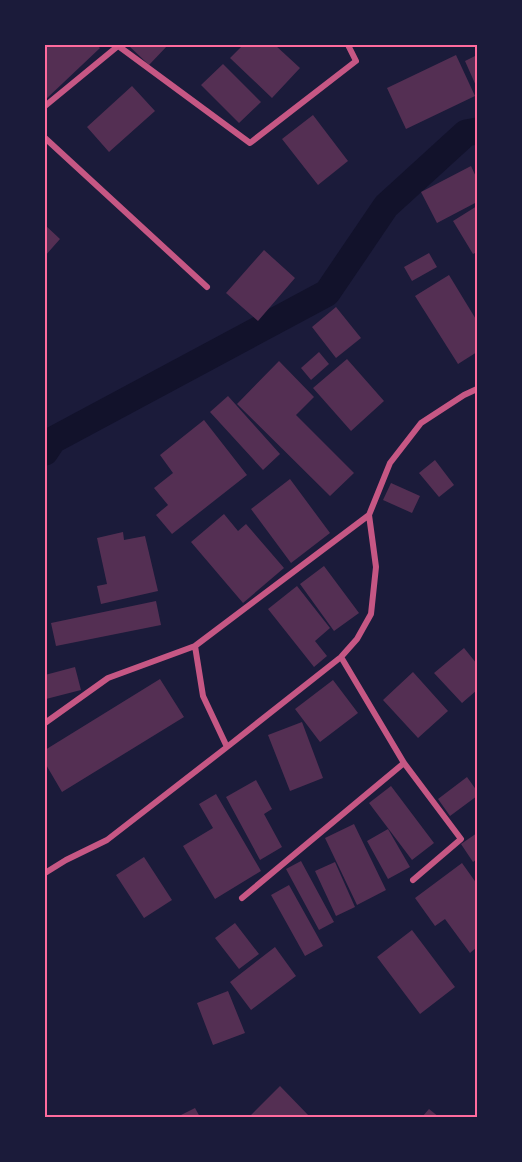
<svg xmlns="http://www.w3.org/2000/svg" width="522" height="1162" font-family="'DejaVu Sans',sans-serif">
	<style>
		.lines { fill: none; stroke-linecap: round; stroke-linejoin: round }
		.canal { stroke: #12122b; stroke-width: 27 }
		.building { fill: #542f53 }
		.minor { stroke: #c65784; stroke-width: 6 }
		.neatline { fill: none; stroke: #ff6b9d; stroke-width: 2 }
	</style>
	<rect width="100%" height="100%" fill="#1b1b3a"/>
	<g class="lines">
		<path class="canal" d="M45,452L53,440L327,293L386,206L466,133L477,131"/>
	</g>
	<path class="building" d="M45,45H96L100,48L45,100Z
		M128,45H168L149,65Z
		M243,45H275L300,68L272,98L230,58Z
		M456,55L475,96L406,129L387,88Z
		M477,55V88L465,61Z
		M223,64L261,102L239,123L201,85Z
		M132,86L155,111L109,152L87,127Z
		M313,115L348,161L318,185L282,139Z
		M471,166L477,179V202L437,223L421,192Z
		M477,206V252L473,254L453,221Z
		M45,225L60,239L45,256Z
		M264,250L295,278L258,321L226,293Z
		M429,253L437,267L412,281L404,267Z
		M449,275L477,321V352L458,364L415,296Z
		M336,307L361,338L336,358L312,327Z
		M319,352L329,364L311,380L301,368Z
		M347,359L384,401L351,431L313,388Z
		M279,361L314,397L296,415L354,473L330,496L237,404Z
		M228,396L280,454L263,470L210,412Z
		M204,420L247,475L172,534L156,515L168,505L154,488L173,473L160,455Z
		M435,460L454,485L439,497L419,473Z
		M290,479L330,533L291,563L251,509Z
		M391,483L420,496L412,513L383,500Z
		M224,514L238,531L246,524L284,568L243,603L191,542Z
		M123,532L124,540L145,536L158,591L101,604L97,586L107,584L97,538Z
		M324,566L359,613L334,631L300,584Z
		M297,586L330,628L315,641L327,656L314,667L268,609Z
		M156,601L161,625L56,646L51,623Z
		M464,648L477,664V690L462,703L434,673Z
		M75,667L81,690L46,699L45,675Z
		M413,672L448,711L418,738L383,700Z
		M160,679L184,717L62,792L45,763V750Z
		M333,680L358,713L320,742L295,709Z
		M302,722L323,778L290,791L268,735Z
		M467,777L477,791V796L450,816L438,799Z
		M256,780L272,809L264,814L282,847L260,860L226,797Z
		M391,786L434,843L412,860L369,803Z
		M216,794L261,871L215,899L183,846L213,828L199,804Z
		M354,824L386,890L357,905L325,838Z
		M388,829L410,867L388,879L367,841Z
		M477,833V859L473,862L461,844Z
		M144,857L172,900L144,918L116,875Z
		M301,861L334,922L319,930L286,869Z
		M335,862L355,907L336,916L315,871Z
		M462,863L477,884V947L470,953L445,919L435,926L415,898Z
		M289,885L323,946L305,956L271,895Z
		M235,923L259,954L239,969L215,938Z
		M412,930L455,987L420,1014L377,957Z
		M275,947L296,976L251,1010L230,982Z
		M228,991L245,1033L213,1045L197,1003Z
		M280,1086L310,1117H249Z
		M195,1108L200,1117H177Z
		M429,1109L439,1117H422Z"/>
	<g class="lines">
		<path class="minor" d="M117,45L250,143L356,61L348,45
			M45,106L118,46
			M45,138L207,287
			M341,657L404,763L461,839L413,880
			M45,723L108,678L195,646
			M227,747L341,657L357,639L371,614L376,567L369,515
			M45,873L66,860L107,840L227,747L203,696L195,646L369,515L390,463L421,423L464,395L477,389
			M242,898L404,763"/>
	</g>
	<rect width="522" height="1162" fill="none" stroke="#1b1b3a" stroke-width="93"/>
	<rect x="46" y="46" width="430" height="1070" class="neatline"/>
</svg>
